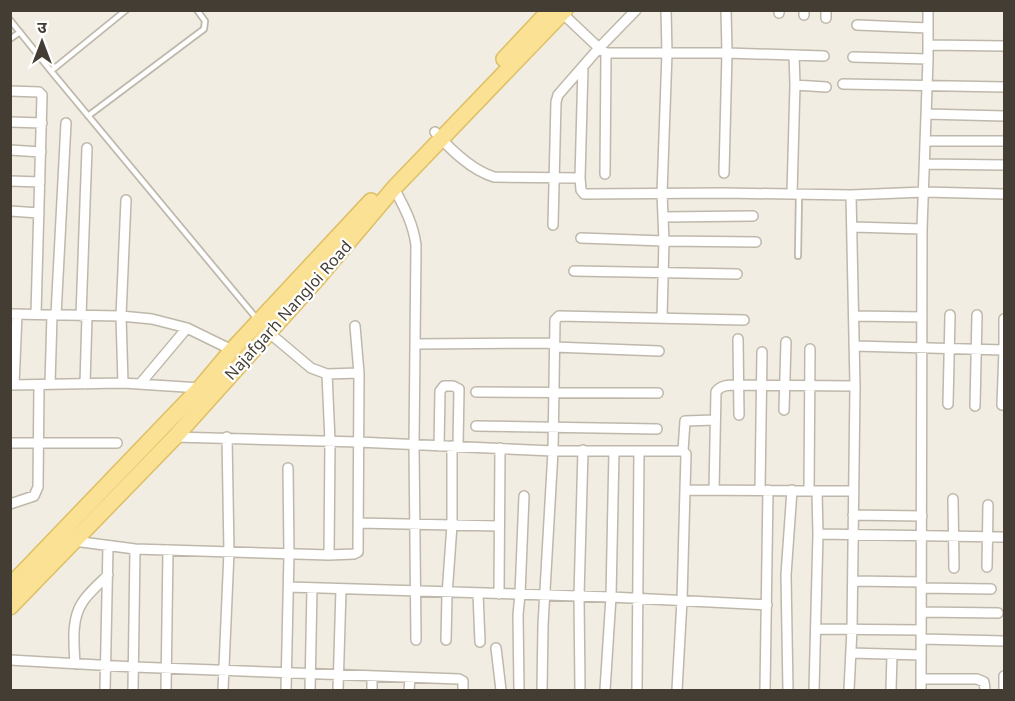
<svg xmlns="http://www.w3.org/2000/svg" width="1015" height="701" font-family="'Noto Sans','Noto Sans Devanagari',sans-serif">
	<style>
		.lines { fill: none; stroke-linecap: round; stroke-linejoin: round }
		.lane-casing { stroke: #bfb8aa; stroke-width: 8 }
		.street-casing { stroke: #bfb8aa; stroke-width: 12 }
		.primary-casing { stroke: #debf64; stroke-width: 18 }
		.lane { stroke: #fff; stroke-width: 4.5 }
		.street { stroke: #fff; stroke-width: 9 }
		.primary { stroke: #fae193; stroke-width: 15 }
		.labels { text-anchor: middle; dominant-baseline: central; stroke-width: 4.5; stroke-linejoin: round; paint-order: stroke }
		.street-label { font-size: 16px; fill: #433d34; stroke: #fff }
	</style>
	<rect width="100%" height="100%" fill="#f1ede3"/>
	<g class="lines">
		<defs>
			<path id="lane" d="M10,20L51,71L257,319
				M10,39L20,32
				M51,71L126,10
				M88,116L204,29L205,21L197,10
				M798,256L799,194"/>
			<path id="street" d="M804,10V15
				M562,13L599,48L606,53H727L824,56
				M779,13V10
				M826,18V10
				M857,25L928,28
				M928,45L1004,46
				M853,57L928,59
				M843,84L1004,87
				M795,85L826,87
				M10,91L39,92L42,95L36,314
				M926,114L1004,116
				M10,122L42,123
				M435,132C451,150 471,170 494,177L580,178L581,190L584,194L724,193L851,195L924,192L1004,194
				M925,141H1004
				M10,150L41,152
				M925,164L1004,165
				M724,173L727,53L726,10
				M605,174L606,53
				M580,178L583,67
				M10,181L40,182
				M394,188C404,207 413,223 416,245L414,445L416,640
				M792,194L795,85L794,55
				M851,195L855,386
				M10,211L39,213
				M663,217L753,216
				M553,225L556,102L558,95L599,48L636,10
				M853,227L922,229
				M581,238L664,241L756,242
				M574,271L737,274
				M10,314L121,316L152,319L187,328L232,350
				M56,315L66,123
				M81,316L87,148
				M854,316L922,317
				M662,318L664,241L662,193L667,53L666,10
				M267,331L311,368L327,374L330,441L329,555
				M738,339L739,415
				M415,344L554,343
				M854,346L1004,350
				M554,347L659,351
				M327,374L359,373
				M123,383L121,316L126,200
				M50,384L52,315
				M85,384L87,316
				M140,384L187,328
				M10,385L123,383L200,388
				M14,385L17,314
				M476,392L658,393
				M948,404L950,315
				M1002,405L1004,350V319
				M975,406L977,315
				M784,410L786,342
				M476,426L657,429
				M175,437L358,442L553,451L555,320L559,316L744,320
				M10,443H117
				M439,446L440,391L444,386H453L459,389L458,446
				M683,451L685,421L715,420
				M714,490L716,392C721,384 732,385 740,385L855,386L852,629L849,690
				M760,490L762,352
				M809,491L810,349
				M817,491H853
				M953,499L954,568
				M10,504L34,496L38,487L39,385
				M853,515L922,516
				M358,523L499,526
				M72,539L74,541L135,549L329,555L354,554L358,552L359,373L355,326
				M987,567L988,505
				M853,581L921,582
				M289,587L611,597L767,605
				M921,588L991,589
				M478,593L480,642
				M499,594L500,448
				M921,612L998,613
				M816,629L921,630
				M921,639L1004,641
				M446,640L447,595L452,525V446
				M496,648L501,690
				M851,653L921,655
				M10,660L134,667L459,679L463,681V690
				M75,664C74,644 71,620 82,603C88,593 99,584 108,575
				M921,679H977L984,682L985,690
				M105,690L108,546
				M133,690L135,549
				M166,690L168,550
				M223,690L229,552L227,437
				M286,690L289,554L288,468
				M310,690L312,588
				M338,690L341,589
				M372,690V677
				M409,690L410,678
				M519,690L518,615L520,594L524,496
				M542,690L543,625L553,451H683L686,454L685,490L817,491L818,534L1004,537
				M580,690L579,596L583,450
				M605,690L611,597L614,451
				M637,690L639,451
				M677,690L682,600L685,490
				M765,690L768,490
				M788,690L786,575L792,490
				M814,690L818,534
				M891,690L892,654
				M921,690L922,229L928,59V10
				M1004,690V676"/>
			<path id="primary" d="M504,59L550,10
				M10,586L200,388L232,350L371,201
				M10,607L175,437L317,279L394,188L565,10"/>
		</defs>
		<use href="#lane" class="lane-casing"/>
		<use href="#street" class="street-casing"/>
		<use href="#primary" class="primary-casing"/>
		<use href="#lane" class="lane"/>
		<use href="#street" class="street"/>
		<use href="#primary" class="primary"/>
	</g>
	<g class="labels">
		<g class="street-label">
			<text transform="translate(288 310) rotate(-48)">Najafgarh Nangloi Road</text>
		</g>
	</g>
	<rect width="1015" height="701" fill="none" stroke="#433d34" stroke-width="24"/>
	<g transform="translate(42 42)" stroke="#ffffff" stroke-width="4.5" paint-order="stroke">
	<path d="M0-4.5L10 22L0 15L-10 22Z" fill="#433d34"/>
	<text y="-9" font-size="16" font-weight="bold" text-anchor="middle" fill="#433d34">उ</text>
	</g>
</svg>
